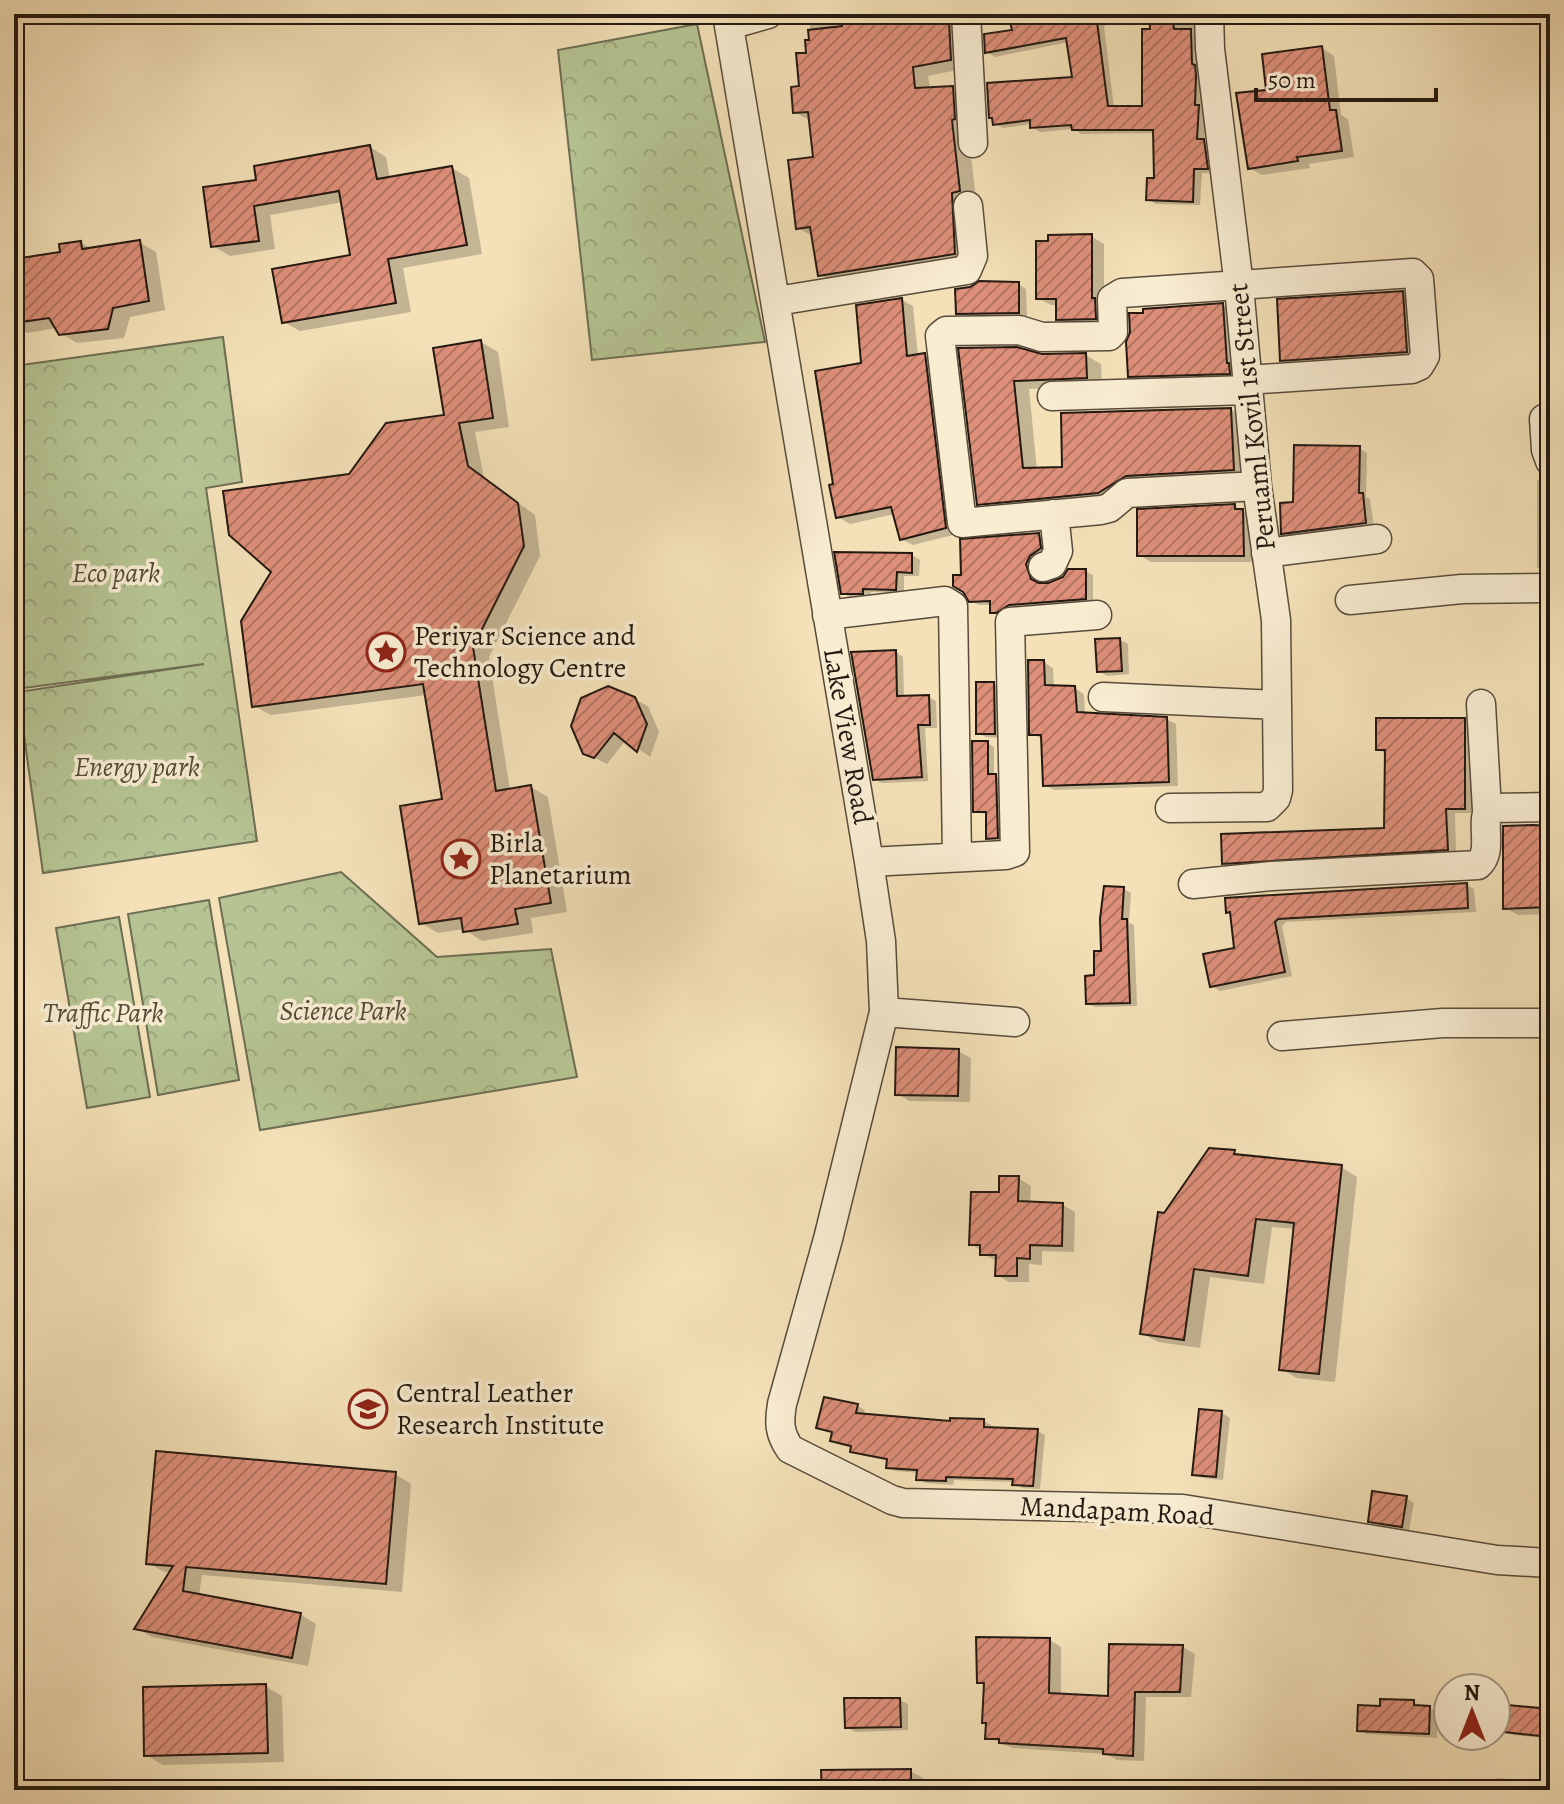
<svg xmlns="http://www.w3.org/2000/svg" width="1564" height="1804" font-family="Alegreya,serif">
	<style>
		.forest { fill: url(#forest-crowns); stroke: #6d6e52; stroke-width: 2 }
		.shadow { fill: #0003 }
		.building { fill: url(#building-hatch); stroke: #241911; stroke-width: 2 }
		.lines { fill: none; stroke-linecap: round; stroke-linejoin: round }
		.street-casing { stroke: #584b3b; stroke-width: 31 }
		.street { stroke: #f8ecd1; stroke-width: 28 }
		.labels { text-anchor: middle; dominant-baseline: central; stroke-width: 7; stroke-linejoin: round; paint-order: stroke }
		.street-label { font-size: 28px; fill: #241911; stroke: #f8ecd1 }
		.park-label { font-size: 28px; font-style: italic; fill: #504c38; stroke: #f8ecd1 }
		.poi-label { font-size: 28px; fill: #241911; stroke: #f8ecd1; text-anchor: start }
	</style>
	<defs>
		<pattern id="forest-crowns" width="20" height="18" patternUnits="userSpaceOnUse" patternTransform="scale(2)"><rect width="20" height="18" fill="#b6c493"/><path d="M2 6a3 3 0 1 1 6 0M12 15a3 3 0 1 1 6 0" fill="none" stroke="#9ca87e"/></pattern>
		<pattern id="building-hatch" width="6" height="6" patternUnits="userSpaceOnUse" patternTransform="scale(2)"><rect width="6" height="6" fill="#dd8f79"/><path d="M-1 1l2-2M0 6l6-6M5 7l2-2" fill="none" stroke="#b37462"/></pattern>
	</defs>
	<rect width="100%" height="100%" fill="#f4e1b8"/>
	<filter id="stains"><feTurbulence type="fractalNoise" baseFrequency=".0025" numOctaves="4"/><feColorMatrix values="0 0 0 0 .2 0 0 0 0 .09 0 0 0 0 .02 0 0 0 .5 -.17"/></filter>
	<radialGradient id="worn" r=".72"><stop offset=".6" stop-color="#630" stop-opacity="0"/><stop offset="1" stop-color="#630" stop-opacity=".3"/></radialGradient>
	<path class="forest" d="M697,24L765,342L592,360L558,50Z
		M223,337L242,482L206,488L257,841L43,873L18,692L204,664L17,689L14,670V366Z
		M341,872L437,957L551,949L577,1077L260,1130L219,898Z
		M209,900L239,1080L158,1095L128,914Z
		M119,917L150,1097L87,1108L56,928Z"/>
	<path class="shadow" d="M809,14L832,15L855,108L853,14H961L967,68L928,76L930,89L952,88L969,97L968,128L976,200L971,263L836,284L819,274L814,237L798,228L815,159L811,121L794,112L811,42Z
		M1020,14H1106L1108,25L1104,26L1114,108H1145L1153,31L1151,14H1196L1203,82L1202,110L1206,112L1204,142L1211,146L1215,173H1202L1200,205L1156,204L1148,199L1156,180L1155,133L1081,134L1074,129L1040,132L1032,127V124L1003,128L995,124L1074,79L1069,42L995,57L987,52L1014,32Z
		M1322,48L1334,56L1341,115L1348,119L1354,157L1309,164L1310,168L1262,175L1249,168L1269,91Z
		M370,147L386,157L390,179L452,168L469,178L482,254L403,268L411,312L300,331L284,322L353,257L343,202L270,215L275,249L230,256L213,246L259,182Z
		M1091,236L1104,244V305L1108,325L1070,326L1058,319V305H1051L1038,298Z
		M139,242L156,252L165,310L130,317L124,338L77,343L60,333L57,328L27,333L14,325V261L63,254L81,243L92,249Z
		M1018,284L1026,289L1027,316L966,317L958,313Z
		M1402,293L1419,303L1424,361L1299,369L1282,360Z
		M902,300L913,306L918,356L925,355L936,362L957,534L913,545L901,539L895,514L850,524L838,517L863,365Z
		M1223,305L1236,312L1242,380L1142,383L1130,375Z
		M481,342L498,352L509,427L475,432L484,478L535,515L540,556L489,657L510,790L531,787L548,797L567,912L531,918L533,933L482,941L464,929L438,933L421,923L444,801L427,695L271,715L254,706L350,476L446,416Z
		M961,350L1042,356L1085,355L1101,364L1102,386L1029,389L1037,470L1064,469L1231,410L1247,419L1249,478L1115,501L995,512L979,503Z
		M1359,448L1367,453L1366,497L1370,499L1374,527L1291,537L1283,533L1295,504Z
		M1537,480H1550V575L1537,567Z
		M1234,506L1255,518L1256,562H1151L1139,555Z
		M1038,535L1046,540L1048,553L1034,570L1039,585H1048L1085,571L1093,575V602L1000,616L992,612V605H979L970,600L963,577Z
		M912,555L920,560L919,576H904V593L871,592V597L851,598L843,593Z
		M1120,640L1128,644L1129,674L1107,676L1099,671Z
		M896,652L903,657L904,698L929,697L936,701L937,728H925L928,781L882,783L874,779Z
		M1044,662L1053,668L1054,688H1075L1084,694L1085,715L1166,719L1176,724L1178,786L1054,790L1045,785L1043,739L1031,734Z
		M994,684L1002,689L1003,738L986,737L978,733Z
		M634,699L648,706L659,732L650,757L626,740L607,764L584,752Z
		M1464,720L1473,726V813H1455L1456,854L1233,868L1224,863L1386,830L1387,755L1378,749Z
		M987,743L994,747V776L1003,780L1004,841L995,842L988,838V815L975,811Z
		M1550,828V914L1518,915L1505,908Z
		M1466,885L1474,889L1476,912L1286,922L1282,926L1292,976L1220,991L1212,986L1236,950L1233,914L1228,911Z
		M1106,888L1124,889L1131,893L1129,923L1134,925L1137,1006L1095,1007L1088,1003L1103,953Z
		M958,1051L971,1058L970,1102L909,1101L897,1093Z
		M1234,1152L1242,1156L1341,1167L1357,1177L1335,1382L1297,1378L1281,1369L1296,1229L1272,1227L1264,1284L1210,1277L1200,1348L1158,1342L1142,1333Z
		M1018,1178L1031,1186L1030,1203L1063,1205L1075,1212L1074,1252L1042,1251V1265L1029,1264V1282H1009L997,1275V1261L982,1254V1251L971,1244L1000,1194Z
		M857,1406L865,1410L863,1415L952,1423L984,1421L991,1425V1429L1037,1431L1045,1435L1040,1489L1022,1488L1014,1482L954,1480L953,1485L926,1483L919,1479V1473L896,1471L888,1467L889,1461L860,1455L852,1451L853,1448L840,1445L832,1440L834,1433L819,1427Z
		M1222,1413L1230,1418L1223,1480L1202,1478L1194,1474Z
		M395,1474L411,1484L402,1592L202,1575L199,1596L300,1614L316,1624L308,1666L152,1637L137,1628L171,1572H164L148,1563Z
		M1406,1498L1414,1503L1409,1530L1378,1525L1370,1521Z
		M1050,1640L1061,1647V1696L1110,1698L1183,1647L1195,1654L1191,1697H1146L1144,1761L1117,1760L1106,1754L1013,1748L987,1737L986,1686L979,1682Z
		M265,1686L282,1696L284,1762L163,1765L146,1755Z
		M900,1700L908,1704V1730L855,1732L847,1727Z
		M1413,1702L1438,1712L1437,1738L1367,1734L1359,1730L1382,1708Z
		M1550,1711V1739L1514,1735L1506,1731Z
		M910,1771L923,1778V1790H824Z
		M1496,1778L1550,1782V1790H1495Z"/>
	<path class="building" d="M841,14H946L947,23L949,22L951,60L913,67L915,88L953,86L955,119L952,120L960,191L952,193L955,254L818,276L810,227L796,229L788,160L813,157L808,112L793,113L791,87L799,86L796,53H806L805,40H809L808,30L842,26Z
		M1008,14H1096L1108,106H1142V29H1150L1149,14H1172L1174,29H1191L1192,64L1195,65L1196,76L1195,105H1199L1197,139H1204L1208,169H1194L1193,202L1146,200L1147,178H1154L1153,130H1072L1071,125L1030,128V120L993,125L992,118H989L987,83L1072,77L1066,38L985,53L984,34L1012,30Z
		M1322,46L1330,110H1336L1342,151L1297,157L1298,161L1248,169L1236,93L1266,90L1262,54Z
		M370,145L377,179L452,166L467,245L388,259L396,303L282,323L272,269L350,255L339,191L254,206L259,241L211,247L203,187L256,180L254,166Z
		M1092,234V298H1095L1096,319L1056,320V299H1036V241H1048V235Z
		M140,240L149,301L113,308L108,329L59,335L49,318L14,323V259L60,252L59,244L81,241L82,249Z
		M979,281L1019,282V313L956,314L955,289L970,287Z
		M1403,291L1407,352L1280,361L1277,299Z
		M902,298L907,356L925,353L946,528L900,540L891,507L836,518L829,485L833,484L815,371L861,363L856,305Z
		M1223,303L1227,363H1229L1230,374L1128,377L1126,342L1130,332L1129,313H1143V309Z
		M481,340L493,418L459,423L468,466L518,503L524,546L473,647L496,791L531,785L551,903L515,909L518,924L463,932L461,918L419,924L400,806L442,799L423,684L252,707L241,621L271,572L229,535L223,491L349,474L386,423L444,415L433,348Z
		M1017,347L1042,354L1086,353L1087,378L1014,381L1023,468L1062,467L1061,413L1231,408L1234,470L1126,476L1098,493L977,505L958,348Z
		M1294,445L1360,446L1359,493H1363L1366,523L1281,534L1280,503L1293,502Z
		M1235,504V509H1243L1244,556H1137V509Z
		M1039,533L1041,548L1030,556L1026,564L1031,579L1039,583H1048L1063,577L1068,569H1086V599L1009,605L996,613H990V601L969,602L963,592L953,586V575H961L960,539Z
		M834,552L912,553V573L897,572L896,590L863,589V594H841Z
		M1120,638L1122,671L1097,672L1095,639Z
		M896,650L897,696L929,695L930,725H918L922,777L873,780L851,652Z
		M1028,660H1044L1045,685L1075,686L1077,712L1167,717L1169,782L1043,786L1041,735H1029Z
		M976,682H994L995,734H976Z
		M608,686L635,697L647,724L637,752L614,733L594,758L583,754L571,726L581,698Z
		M1376,718H1465V809H1446L1448,850L1222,864L1221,834L1384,828L1385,750H1376Z
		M972,741H988V774H996L998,838L986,839V812H973Z
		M1533,825L1550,826V907L1503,909V826Z
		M1467,883L1468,908L1278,919L1275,922L1285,972L1210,987L1203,954L1234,948L1230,912L1226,913L1225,898Z
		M1104,886L1124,887L1122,919H1127L1130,1003L1086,1004L1085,976L1094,975V951H1101L1100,919Z
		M896,1047L959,1049L958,1096L895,1095Z
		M1209,1148L1235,1150L1234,1154L1342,1165L1319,1374L1279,1370L1294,1223L1256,1219L1248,1276L1194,1269L1184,1340L1140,1334L1158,1212L1164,1213Z
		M999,1176H1019L1018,1201L1063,1203L1062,1246L1030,1245V1259L1017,1258V1276H995L996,1255H980V1245H969L971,1192H999Z
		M824,1397L858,1404L856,1413L950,1421V1418L984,1419V1427L1038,1429L1033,1486L1012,1485L1013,1479L946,1477V1481L916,1480L917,1470L886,1468L887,1459L850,1452L851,1446L830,1441L832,1432L816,1428Z
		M1199,1409L1222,1411L1216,1477L1192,1475Z
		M156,1451L396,1472L386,1584L186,1567L183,1591L301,1613L292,1658L134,1629L173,1566L146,1564Z
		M1372,1491L1407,1496L1402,1527L1368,1522Z
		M976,1637L1050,1638L1049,1693L1108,1696L1109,1644L1183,1645L1180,1692H1135L1133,1756L1103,1754V1749L999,1743V1739H985L986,1723H982L984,1683H977Z
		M266,1684L268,1753L144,1756L143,1687Z
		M844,1698H900L901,1727L845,1728Z
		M1380,1699L1414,1700V1705L1430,1706L1429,1734L1357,1731L1358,1705L1380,1706Z
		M1507,1705L1550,1709V1737L1504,1732Z
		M911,1769V1790H822L821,1770Z"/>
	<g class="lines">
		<defs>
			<path id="street" d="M727,14L869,862L881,941L884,1012L828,1239L782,1404C779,1422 779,1433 790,1449L892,1500L903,1503L1183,1509L1497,1560L1550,1563
				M966,14L973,143
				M729,25L768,14
				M777,301L967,270L973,256L968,206
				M1247,380L1412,369L1419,366L1425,356L1419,279L1413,273L1122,293L1112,299L1113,332L1109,336L1042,337L1019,330L946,331L940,336L962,523L1101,510L1109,508L1127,493L1257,486
				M1052,396L1248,390
				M1544,419L1546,450L1550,461
				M1266,553L1377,539
				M1043,567L1052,564L1058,551L1054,514
				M1350,600L1462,589L1550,588
				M827,615L945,601L953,606L957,857
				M1103,697L1276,705
				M1481,704L1487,810
				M1170,808L1267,807L1276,798L1278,790L1276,620L1257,486L1239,286L1210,49L1209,14
				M869,862L1006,855L1015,852L1010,622L1097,615
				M1193,884L1272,876L1478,865C1494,851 1480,825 1489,808L1550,807
				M884,1012L1015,1022
				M1282,1036L1443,1023H1550"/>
		</defs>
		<use href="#street" class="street-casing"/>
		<use href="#street" class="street"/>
	</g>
	<defs>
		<symbol id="sight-ring" viewBox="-11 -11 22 22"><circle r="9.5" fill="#f8ecd1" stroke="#8f2418" stroke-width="1.5"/><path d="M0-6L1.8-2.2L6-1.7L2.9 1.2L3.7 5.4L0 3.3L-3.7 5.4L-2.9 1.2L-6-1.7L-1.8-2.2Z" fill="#8f2418"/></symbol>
		<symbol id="university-ring" viewBox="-11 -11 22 22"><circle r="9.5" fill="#f8ecd1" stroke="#8f2418" stroke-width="1.5"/><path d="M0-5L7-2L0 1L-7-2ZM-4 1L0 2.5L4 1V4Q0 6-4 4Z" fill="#8f2418"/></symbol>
	</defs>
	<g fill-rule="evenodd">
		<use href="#sight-ring" x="364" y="630" width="44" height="44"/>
		<use href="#sight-ring" x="439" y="837" width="44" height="44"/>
		<use href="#university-ring" x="346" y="1387" width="44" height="44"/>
	</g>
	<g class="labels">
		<g class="street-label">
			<text transform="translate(1252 417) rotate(-96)">Peruaml Kovil 1st Street</text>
			<text transform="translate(848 736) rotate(80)">Lake View Road</text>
			<text transform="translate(1117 1511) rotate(3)">Mandapam Road</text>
		</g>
		<g class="park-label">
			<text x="116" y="573">Eco park</text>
			<text x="137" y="767">Energy park</text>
			<text x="343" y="1011">Science Park</text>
			<text x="103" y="1013">Traffic Park</text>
		</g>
		<g class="poi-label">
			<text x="414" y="636">Periyar Science and<tspan x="414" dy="32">Technology Centre</tspan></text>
			<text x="489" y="843">Birla<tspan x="489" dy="32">Planetarium</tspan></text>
			<text x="396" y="1393">Central Leather<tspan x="396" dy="32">Research Institute</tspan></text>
		</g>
	</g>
	<rect width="1564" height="1804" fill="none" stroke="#f4e1b8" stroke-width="48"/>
	<rect x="16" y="16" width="1532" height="1772" fill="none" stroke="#241911" stroke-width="4"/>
	<rect x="24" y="24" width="1516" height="1756" fill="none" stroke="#241911" stroke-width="2"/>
	<g transform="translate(1472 1712)"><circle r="38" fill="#f8ecd1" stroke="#a39884" stroke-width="2"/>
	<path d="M0-6L14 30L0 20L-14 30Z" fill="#8f2418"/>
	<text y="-12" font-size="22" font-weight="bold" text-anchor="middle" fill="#241911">N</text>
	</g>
	<path d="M1256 88v12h180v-12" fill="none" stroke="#241911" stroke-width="4"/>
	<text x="1268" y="88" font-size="24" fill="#241911" stroke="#f8ecd1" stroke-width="6" paint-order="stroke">50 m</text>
	<rect width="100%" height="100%" filter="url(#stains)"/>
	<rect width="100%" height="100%" fill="url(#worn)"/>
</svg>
